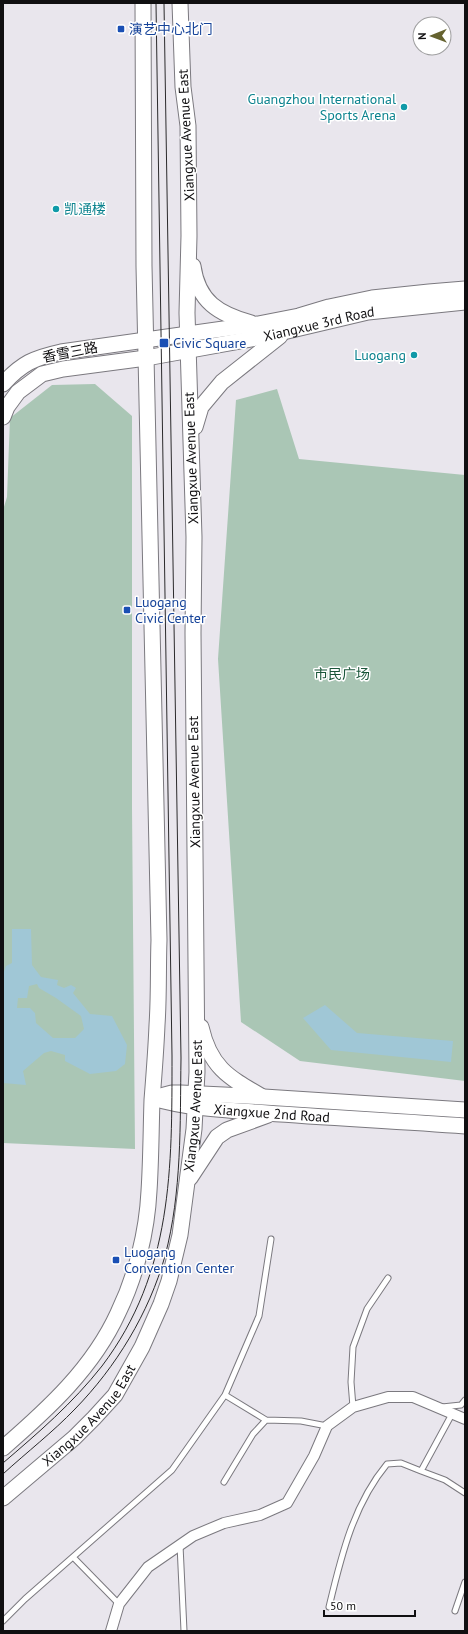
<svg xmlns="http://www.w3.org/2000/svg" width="468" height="1634" font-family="'PT Sans','Noto Sans SC',sans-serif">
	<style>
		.green { fill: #aac6b5 }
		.water { fill: #a0c7d6; fill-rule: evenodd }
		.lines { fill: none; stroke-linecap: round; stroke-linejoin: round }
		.lane-casing { stroke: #7b797f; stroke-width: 7 }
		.street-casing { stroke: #7b797f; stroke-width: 12 }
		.secondary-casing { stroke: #7b797f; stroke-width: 17 }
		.lane { stroke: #fff; stroke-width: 5 }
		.street { stroke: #fff; stroke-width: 10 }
		.secondary { stroke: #fff; stroke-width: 15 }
		.tram { stroke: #2b2a2c; stroke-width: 1 }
		.transit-dot { fill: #1a4fb4; stroke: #fff; stroke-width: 1.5 }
		.culture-dot { fill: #0f9aa8; stroke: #fff; stroke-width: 1.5 }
		.labels { text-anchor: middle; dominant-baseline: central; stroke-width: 3; stroke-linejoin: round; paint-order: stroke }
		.transit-label { font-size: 14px; fill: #164399; stroke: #fff; text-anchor: start }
		.culture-label { font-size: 14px; fill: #0d838f; stroke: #fff; text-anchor: end }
		.street-label { font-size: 14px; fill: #100f11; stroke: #fff }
		.park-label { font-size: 14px; fill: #195539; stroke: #fff }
	</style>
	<rect width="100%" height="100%" fill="#e9e6ed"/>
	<path class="green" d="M95,384L132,416V808L135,1149L3,1143V510L7,497L10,418L52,385Z
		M277,389L299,459L465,475V1081L300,1061L241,1022L218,659L236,400Z"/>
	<path class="water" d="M12,929H31L32,965L41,977L58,980L57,985L64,988L71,985L76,988L73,993L90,1014L112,1016L127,1045L125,1064L116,1071L90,1074L65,1061V1055L51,1051L44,1053L23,1071L26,1085L3,1083V974L6,966L12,963ZM37,984L39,988L56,998L81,1016L84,1029L75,1038H53L36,1023L35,1013L30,1008H17L18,998H27L29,986Z
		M325,1005L357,1033L453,1041L451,1062L331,1050L303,1018Z"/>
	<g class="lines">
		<defs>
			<path id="lane" d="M271,1239L259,1316L225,1395L266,1420L301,1421L327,1426
				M353,1407L351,1382L353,1347L367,1309L388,1278
				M442,1407L461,1405L465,1400
				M421,1471L445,1480L465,1493
				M224,1482L253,1434L266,1420
				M180,1545L184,1631
				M73,1557L119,1604
				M329,1607C341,1557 353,1505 387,1464L401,1463L421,1471L452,1414
				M455,1611L465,1582
				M3,1621L25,1599L172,1470L225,1395"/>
			<path id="street" d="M111,1631L119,1604L148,1567L193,1536L224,1523L260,1515L287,1503L314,1456L327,1426L353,1407L388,1397H413L465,1419"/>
			<g id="secondary">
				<path d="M193,266C198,302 219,314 251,323"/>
				<path d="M3,384C22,363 34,358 61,352L258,324L299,316L329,307L372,298L429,292L465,289"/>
				<path id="s1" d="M3,417L7,407L18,392L42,374L63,369L146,358L262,337L368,312L465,302"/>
				<path d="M195,427L201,407L222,382L280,336"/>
				<path d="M201,1027C210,1067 228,1077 261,1096"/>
				<path id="s2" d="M153,1098C190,1109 229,1110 267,1113C333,1118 399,1121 465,1126"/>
				<path d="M153,1098L172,1093H181L264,1097L465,1110"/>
				<path d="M190,1178L217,1137L227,1130L268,1115"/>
				<path d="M3,1448C48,1409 93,1368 118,1313C136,1276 147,1232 149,1191C151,1161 151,1130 152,1100C154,1075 156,1050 157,1025C159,996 158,968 159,940L144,266L143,3"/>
				<path id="s3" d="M3,1498L74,1438L94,1418L115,1395L142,1347L161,1304L169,1281L180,1235L194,1129L197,1072L193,633L194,537L187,313L189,236L188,126L183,87L180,3"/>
			</g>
		</defs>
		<use href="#lane" class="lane-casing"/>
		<use href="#street" class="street-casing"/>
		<use href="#secondary" class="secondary-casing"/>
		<use href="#lane" class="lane"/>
		<use href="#street" class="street"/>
		<use href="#secondary" class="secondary"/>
		<path class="tram" d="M3,1463C38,1433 73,1403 102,1366C173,1272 172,1168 172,1056L156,3
			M3,1474C27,1452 53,1432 75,1409C116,1367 149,1313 165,1256C182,1192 180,1124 181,1058L164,3"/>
	</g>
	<g class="transit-dot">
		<rect x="117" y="25" width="8" height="8" rx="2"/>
		<rect x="159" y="338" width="10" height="10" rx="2"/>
		<rect x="123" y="606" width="8" height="8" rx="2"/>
		<rect x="112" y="1256" width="8" height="8" rx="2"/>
	</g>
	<g class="culture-dot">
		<circle cx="404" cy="107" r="4"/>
		<circle cx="56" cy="209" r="4"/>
		<circle cx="414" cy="355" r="4"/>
	</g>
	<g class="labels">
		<g class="transit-label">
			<text x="129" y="29">演艺中心北门</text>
			<text x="173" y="343">Civic Square</text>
			<text x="135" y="602">Luogang<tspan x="135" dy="16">Civic Center</tspan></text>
			<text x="124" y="1252">Luogang<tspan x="124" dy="16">Convention Center</tspan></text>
		</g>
		<g class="culture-label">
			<text x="396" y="99">Guangzhou International<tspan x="396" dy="16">Sports Arena</tspan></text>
			<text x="64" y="209" text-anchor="start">凯通楼</text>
			<text x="406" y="355">Luogang</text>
		</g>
		<g class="street-label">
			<text transform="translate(186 135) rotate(-93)">Xiangxue Avenue East</text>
			<text stroke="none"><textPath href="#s1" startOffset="341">Xiangxue 3rd Road</textPath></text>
			<text transform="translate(70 352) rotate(-11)">香雪三路</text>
			<text transform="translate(191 458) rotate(-92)">Xiangxue Avenue East</text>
			<text transform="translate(194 782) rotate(-91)">Xiangxue Avenue East</text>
			<text stroke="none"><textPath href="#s3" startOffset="456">Xiangxue Avenue East</textPath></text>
			<text stroke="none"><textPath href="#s2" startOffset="120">Xiangxue 2nd Road</textPath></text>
			<text stroke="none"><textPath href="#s3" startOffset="120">Xiangxue Avenue East</textPath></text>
		</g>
		<g class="park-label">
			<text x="342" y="674">市民广场</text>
		</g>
	</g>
	<rect width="468" height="1634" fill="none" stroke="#100f11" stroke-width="8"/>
	<g transform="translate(432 36) rotate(269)"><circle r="19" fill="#ffffff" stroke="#9f9fa0"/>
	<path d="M0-3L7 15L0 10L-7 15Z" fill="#65622f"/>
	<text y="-6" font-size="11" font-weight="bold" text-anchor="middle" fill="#100f11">N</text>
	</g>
	<path d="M324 1610v6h91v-6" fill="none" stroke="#100f11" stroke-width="2"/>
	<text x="330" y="1610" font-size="12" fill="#100f11" stroke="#ffffff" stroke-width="3" paint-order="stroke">50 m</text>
</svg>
